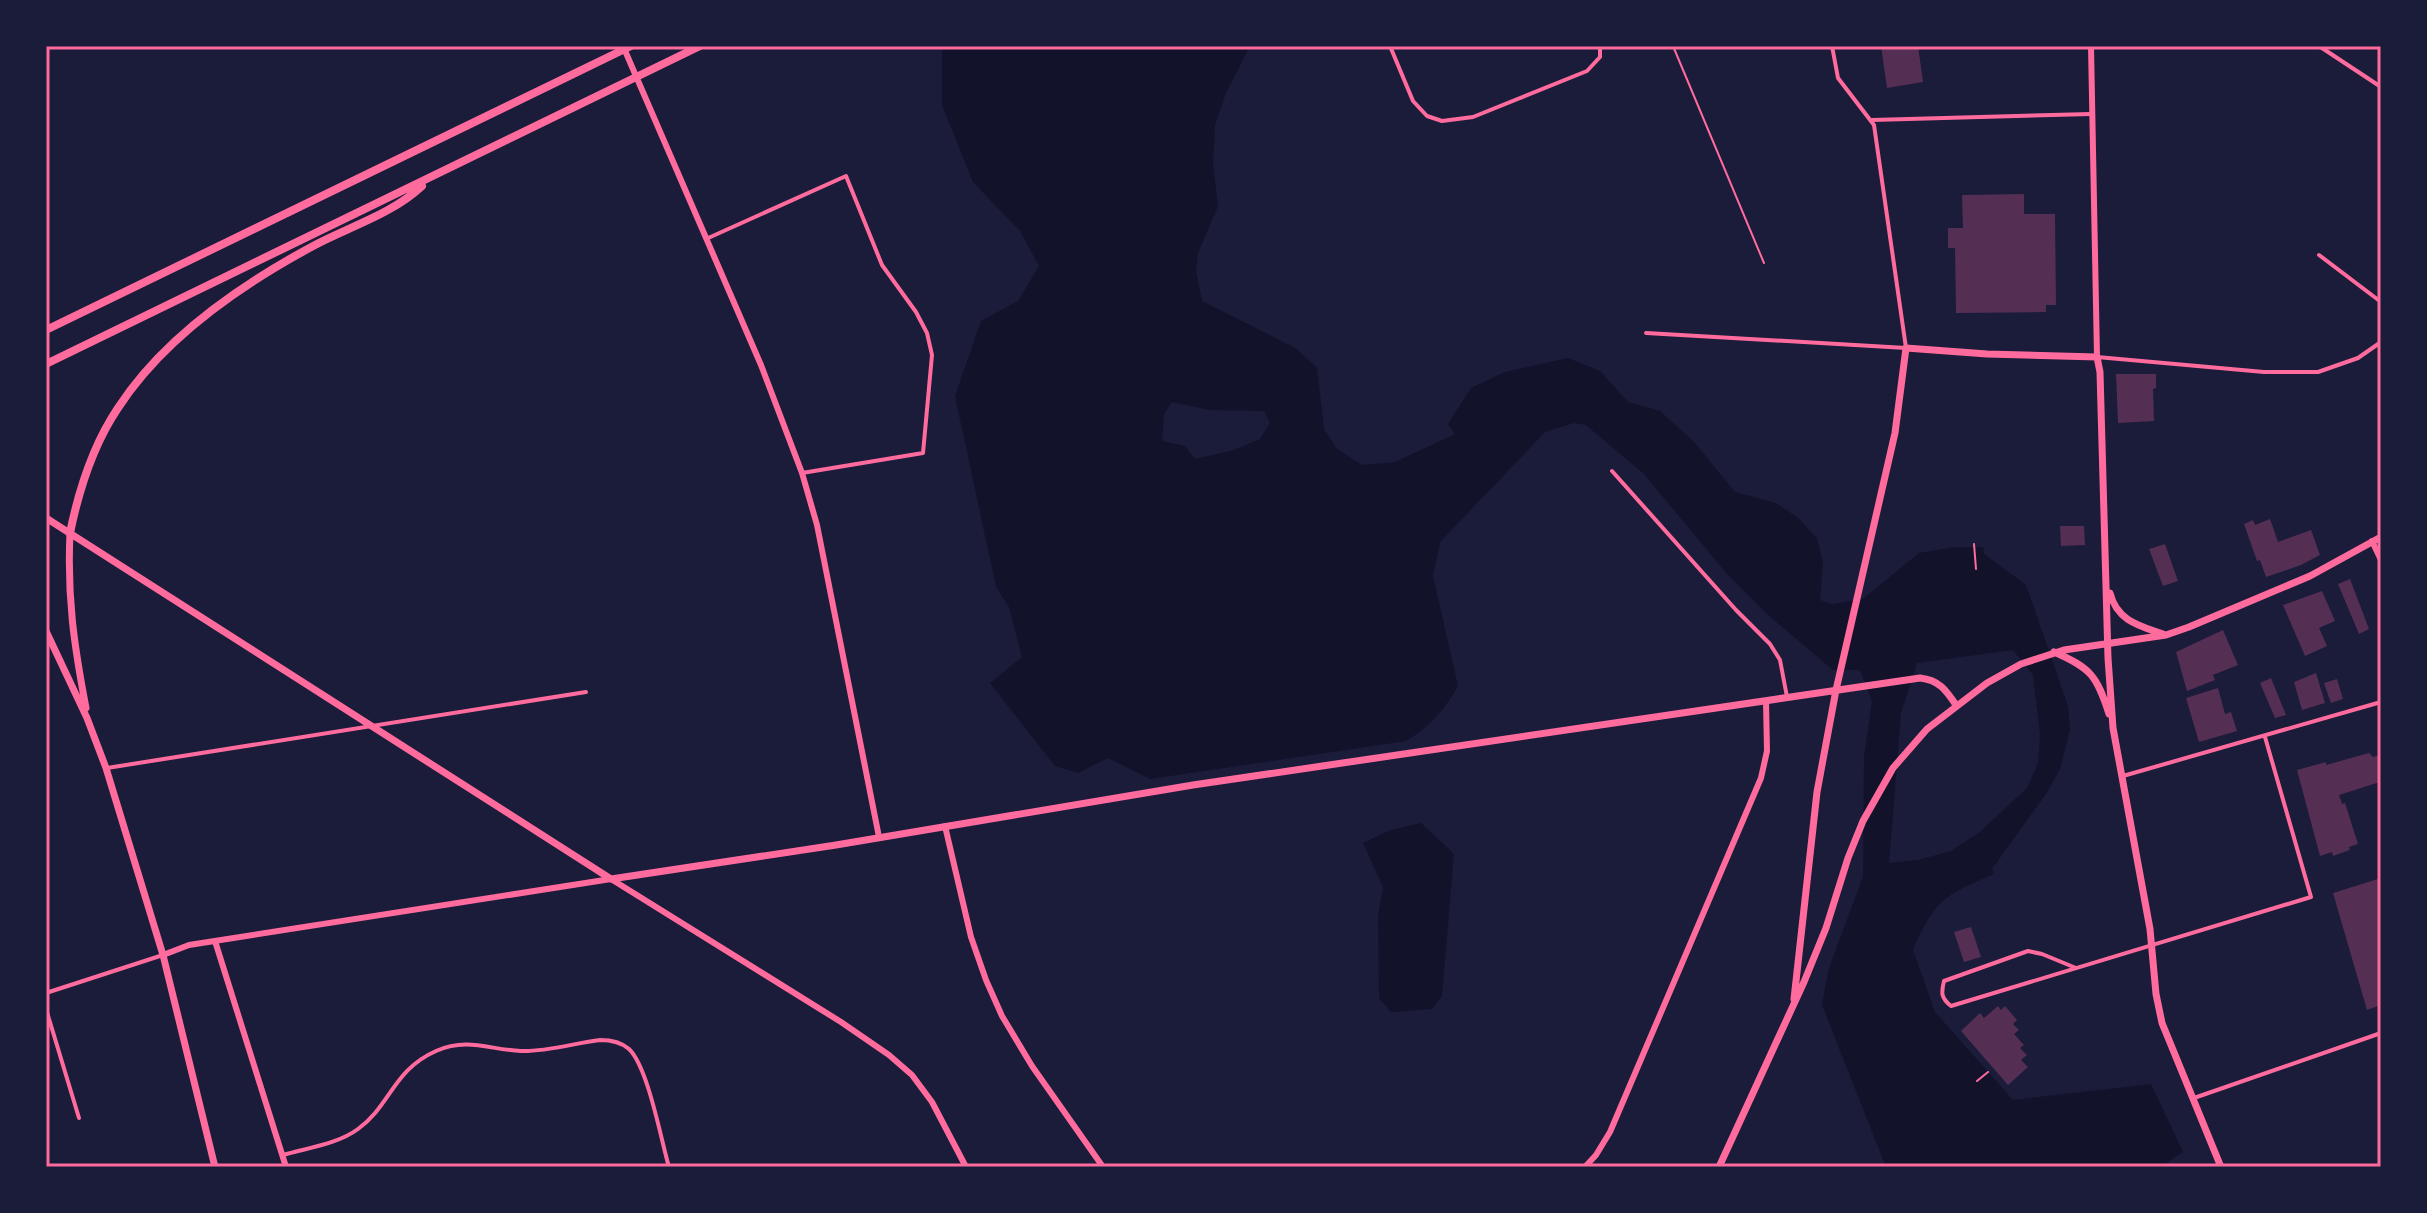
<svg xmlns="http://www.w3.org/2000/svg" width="2427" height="1213" font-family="'Playfair Display',serif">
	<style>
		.water { fill: #12122b; fill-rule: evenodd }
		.building { fill: #542f53 }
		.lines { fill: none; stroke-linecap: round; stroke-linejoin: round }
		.path { stroke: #ff6b9d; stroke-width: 2 }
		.minor { stroke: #ff6b9d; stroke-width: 4 }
		.tertiary { stroke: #ff6b9d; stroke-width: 6 }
		.secondary { stroke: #ff6b9d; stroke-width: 6 }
		.primary { stroke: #ff6b9d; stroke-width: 7 }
		.trunk { stroke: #ff6b9d; stroke-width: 7 }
		.motorway { stroke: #ff6b9d; stroke-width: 8 }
		.neatline { fill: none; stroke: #ff6b9d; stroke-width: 3 }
	</style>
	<rect width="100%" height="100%" fill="#1b1b3a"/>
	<path class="water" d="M942,46H1250L1226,93L1215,125L1213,165L1218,206L1198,253L1196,271L1202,301L1297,349L1317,368L1324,429L1337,449L1362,465L1395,462L1455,434L1448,424L1471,388L1505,372L1568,358L1600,371L1628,402L1660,411L1694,442L1735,492L1776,503L1797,517L1817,538L1823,563L1820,600L1832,604L1863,599L1919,553L1956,547H1983L1984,554L2026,585L2068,706L2070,729L2060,769L2048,791L1992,869L1994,874C1944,895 1935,900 1913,950L1935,1012L2013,1100L2151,1084L2183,1152L2160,1167H1886L1822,1005L1829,968L1863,877L1864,757L1872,701L1860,670H1833L1769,616L1727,574L1644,474L1586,425L1574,423L1545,432L1440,542L1433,576L1458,686C1445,709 1430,727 1406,741L1150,779L1108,758L1078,773L1055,766L990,683L1022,657L1009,607L996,587L955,396L981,321L1018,301L1039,266L1020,231L973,182L942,105ZM1172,402L1209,410L1264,411L1270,423L1260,439L1234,450L1195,459L1185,446L1162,441L1164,414ZM2013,650L2033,675L2040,734L2038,763L2027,788L1980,832L1951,851L1918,860L1889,863L1901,713L1917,663Z
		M1421,823L1454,854L1442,996L1432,1009L1391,1012L1379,998L1378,916L1383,887L1363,843L1388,831Z"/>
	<path class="building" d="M1881,46H1918L1923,82L1887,88Z
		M2024,194V214H2055L2056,305H2046V312L1956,313L1955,248H1948V228H1963L1962,195Z
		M2116,374H2156V388L2153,389L2154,421L2118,423Z
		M2270,519L2278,542L2311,530L2320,555L2301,565L2266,577L2260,560L2257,561L2244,524L2253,520L2255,525Z
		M2060,526H2084L2085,545L2061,546Z
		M2165,544L2178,581L2163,586L2149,549Z
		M2350,579L2369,629L2359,634L2338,584Z
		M2322,591L2335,621L2319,628L2327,646L2305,656L2283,605Z
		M2223,630L2238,665L2213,675L2215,680L2187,691L2176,652Z
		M2316,673L2325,703L2302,710L2294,682Z
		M2271,678L2286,715L2275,718L2260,683Z
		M2337,679L2343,699L2331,703L2324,683Z
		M2218,688L2225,714L2231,712L2237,731L2199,742L2186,698Z
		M2369,753L2373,757L2381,755L2380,782L2339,795L2342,804L2345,803L2358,844L2349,847L2350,850L2333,856L2332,852L2320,856L2297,770L2326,762V765Z
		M2381,878V1005L2367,1010L2333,893Z
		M1971,927L1981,957L1964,962L1954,932Z
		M1998,1006L2001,1010L2005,1006L2017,1020L2013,1024L2019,1030L2014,1034L2024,1045L2020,1048L2027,1055L2021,1060L2028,1067L2008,1085L1961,1031L1980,1013L1984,1018Z"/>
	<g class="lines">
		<path class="path" d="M1673,46L1764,263
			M1974,544L1976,569
			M1977,1081L1988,1072"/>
		<path class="minor" d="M1390,46L1413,101L1427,116L1442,121L1473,117L1587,71L1600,57V46
			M2319,46L2381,87
			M1872,120L2091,114
			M706,239L846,176L882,265L916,312L927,333L932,355L923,453L802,473
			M2319,255L2381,302
			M1646,333L1906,348L1874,125L1838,78L1832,46
			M2097,357L2264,372H2318L2358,358L2381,342
			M1612,471L1736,610L1770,644L1780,660L1787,697
			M107,768L586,692
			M2123,776L2381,702
			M2076,968L2042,954L2028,951L1944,981C1941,993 1941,998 1951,1006L2311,897L2265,737
			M46,993L163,955
			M46,1009L79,1118
			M2194,1098L2381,1033
			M283,1155C307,1148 338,1144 358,1129C391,1105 393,1070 436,1051C468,1037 490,1050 521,1051C546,1052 575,1043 600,1040C611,1040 621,1042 629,1049C648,1067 661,1140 669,1167"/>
		<path class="tertiary" d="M623,46L761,365L802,473L817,525L879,837
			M945,826L971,937L986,980L1002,1016L1032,1066L1103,1167
			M215,941L286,1167
			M163,955L189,945L611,879L841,1022L889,1055L912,1075L932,1102L966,1167
			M1585,1167L1596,1155L1610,1132L1761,778L1767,751L1766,701"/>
		<path class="secondary" d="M2091,46L2097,357
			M2372,541L2381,560"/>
		<path class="primary" d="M46,518L611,879L836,845L1193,785L1920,678C1939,680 1946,690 1956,705
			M2110,593C2117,621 2140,626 2163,634
			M2054,652C2091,668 2097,676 2109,714
			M1794,999L1817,792L1836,690L1895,433L1906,348L1987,354L2097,357L2100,372L2108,658L2113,728L2150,929L2156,994L2162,1023L2221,1167
			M1719,1167L1804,982L1826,928L1848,858L1863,821L1893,768L1927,729L1987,683L2021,664L2064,650L2166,635L2189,627L2310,576L2381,537"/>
		<path class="trunk" d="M70,533C67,597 74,645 86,708
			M46,631L87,718L106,768L163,955L215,1167"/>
		<path class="motorway" d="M46,330L631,46
			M46,364L700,46
			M70,533C79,489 93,445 118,408C164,337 242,284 315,245C351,226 392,214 422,186"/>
	</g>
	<rect width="2427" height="1213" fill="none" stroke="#1b1b3a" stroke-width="96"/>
	<rect x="48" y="48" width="2331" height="1117" class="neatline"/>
</svg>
